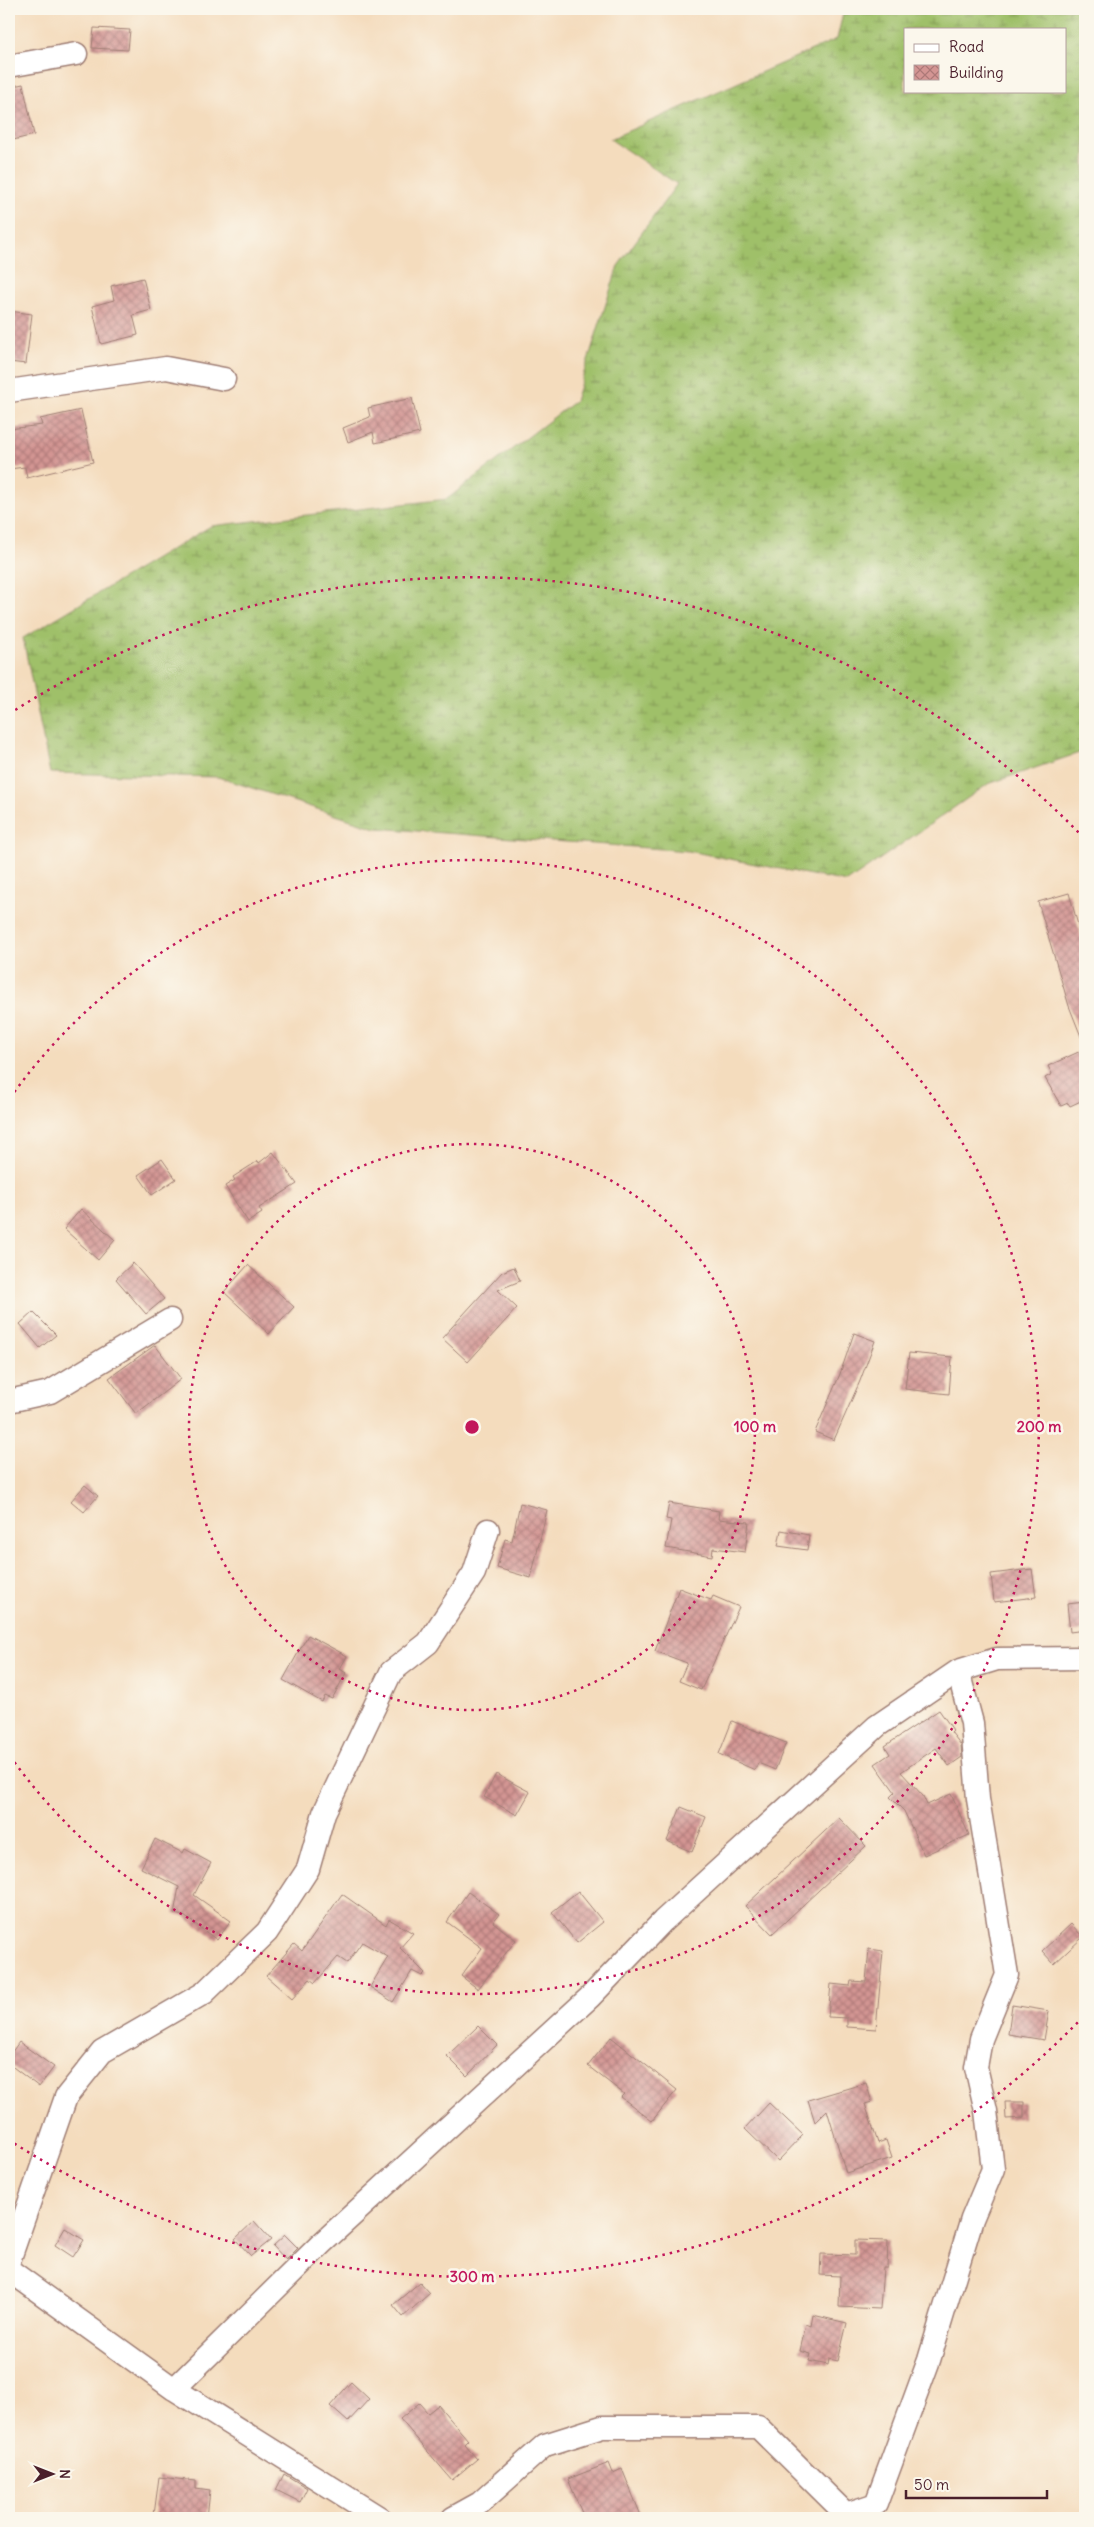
<svg xmlns="http://www.w3.org/2000/svg" width="1094" height="2527" font-family="Delius,sans-serif">
	<style>
		.wetland { fill: url(#wetland-marsh); stroke: #74704a; fill-rule: evenodd }
		.building { fill: url(#building-cross-hatch) }
		.lines { fill: none; stroke-linecap: round; stroke-linejoin: round }
		.minor-casing { stroke: #9f7e74; stroke-width: 25 }
		.minor { stroke: #fff; stroke-width: 22 }
		.ring { fill: none; stroke: #c2185b; stroke-width: 2.5; stroke-dasharray: 2.5 5 }
		.centre { fill: #c2185b; stroke: #fbf7ec; stroke-width: 2.5 }
		.ring-label { font-size: 15px; text-anchor: middle; font-weight: bold; fill: #c2185b; stroke: #fbf7ec; stroke-width: 5; stroke-linejoin: round; paint-order: stroke }
	</style>
	<defs>
		<pattern id="wetland-marsh" width="20" height="14" patternUnits="userSpaceOnUse" patternTransform="scale(1.25)"><rect width="20" height="14" fill="#9fc069"/><path d="M1 5h8M5 5V1M11 12h8M15 12V8" fill="none" stroke="#849b57"/></pattern>
		<pattern id="building-cross-hatch" width="8" height="8" patternUnits="userSpaceOnUse" patternTransform="scale(1.25)"><rect width="8" height="8" fill="#d39593"/><path d="M0 0l8 8M0 8l8-8" fill="none" stroke="#ad7978"/></pattern>
	</defs>
	<rect width="100%" height="100%" fill="#fbf7ec"/>
	<filter id="ink" filterUnits="userSpaceOnUse"><feTurbulence type="fractalNoise" baseFrequency=".02" numOctaves="2"/><feDisplacementMap in="SourceGraphic" scale="10" xChannelSelector="R" yChannelSelector="G"/><feConvolveMatrix kernelMatrix="1 2 1 2 8 2 1 2 1" color-interpolation-filters="sRGB"/></filter>
	<filter id="wash" filterUnits="userSpaceOnUse"><feTurbulence type="fractalNoise" baseFrequency=".0096" numOctaves="4" result="noise"/><feDisplacementMap in="SourceGraphic" scale="20" xChannelSelector="R" yChannelSelector="G"/><feGaussianBlur stdDeviation="1.12" result="paint"/><feColorMatrix in="noise" values="0 0 0 0 0 0 0 0 0 0 0 0 0 0 0 0 0 1.4 0 .05"/><feComposite in="paint" operator="in"/></filter>
	<g filter="url(#wash)">
		<rect width="100%" height="100%" fill="#f4dcbd"/>
		<path class="wetland" d="M844,9H1085V751L988,784L847,882L689,851L376,828L218,777L50,773L23,638L211,526L447,499L575,401L618,266L677,184L610,139L837,39ZM905,29H1065V91H905Z"/>
		<g id="blocks">
			<path class="building" d="M94,28L130,30L128,50L92,48Z
				M23,84L34,135L9,141V87Z
				M143,278L151,310L133,315L138,335L101,344L92,306L114,300L111,286Z
				M9,311L32,314L26,364L9,362Z
				M412,398L420,433L375,443L373,432L348,442L343,428L370,417L368,408Z
				M81,410L93,462L27,478L25,467L9,469V429L42,425L40,419Z
				M1069,893L1085,950L1084,1044L1069,1006L1038,902Z
				M1085,1049V1099L1070,1106L1068,1103L1061,1106L1045,1078L1052,1074L1048,1066Z
				M273,1152L297,1184L259,1208L262,1213L248,1222L225,1186L235,1180L233,1177L258,1161L259,1163Z
				M162,1159L176,1179L152,1195L138,1175Z
				M81,1209L115,1240L98,1260L64,1229Z
				M133,1263L164,1299L146,1314L116,1279Z
				M248,1265L294,1307L269,1334L224,1292Z
				M514,1267L520,1281L498,1290L517,1308L468,1362L442,1338L502,1272Z
				M33,1312L56,1335L40,1348L20,1324Z
				M854,1333L875,1341L860,1381L834,1440L815,1432L840,1374Z
				M155,1345L181,1379L136,1414L109,1378Z
				M909,1353L952,1357L949,1394L905,1389Z
				M85,1485L98,1496L84,1512L71,1501Z
				M520,1503L547,1510L531,1578L497,1568L505,1539L512,1541Z
				M669,1503L719,1511L718,1519L749,1522L745,1552L713,1548L712,1556L666,1548L671,1520L666,1519Z
				M781,1530L809,1535L807,1550L778,1546Z
				M1032,1569L1036,1597L994,1602L991,1574Z
				M679,1588L711,1600L713,1596L739,1607L701,1690L679,1681L687,1663L655,1651Z
				M1085,1602V1630L1070,1632L1067,1604Z
				M308,1635L347,1656L340,1669L346,1673L332,1699L325,1696L322,1702L283,1680Z
				M939,1710L953,1730L951,1732L961,1745L962,1757L949,1766L936,1748L901,1772L923,1796L927,1805L951,1794L969,1835L924,1855L904,1811L890,1797L895,1792L875,1764L890,1754L885,1746Z
				M732,1721L786,1743L775,1770L758,1763L755,1770L719,1754Z
				M496,1774L530,1792L517,1815L484,1797Z
				M681,1807L706,1817L692,1852L667,1841Z
				M839,1818L866,1846L772,1934L745,1906Z
				M155,1839L183,1853L185,1849L211,1863L194,1895L231,1921L217,1940L184,1916L174,1914L179,1887L141,1868Z
				M578,1891L603,1922L577,1943L552,1912Z
				M468,1892L499,1914L493,1922L516,1940L478,1989L461,1976L482,1948L447,1922Z
				M342,1894L386,1925L389,1919L413,1933L400,1948L425,1973L422,1976L412,1971L393,2002L370,1987L388,1957L362,1942L347,1963L338,1957L315,1983L310,1979L292,1999L266,1976L294,1944L302,1951Z
				M1071,1924L1083,1937L1054,1964L1042,1951Z
				M869,1949L883,1951L876,2029L847,2027V2018L828,2017L831,1984L850,1986L851,1981L866,1982Z
				M1012,2005L1049,2011L1044,2040L1008,2034Z
				M478,2026L497,2045L467,2076L447,2056Z
				M611,2037L677,2090L652,2121L621,2097L624,2094L588,2066Z
				M19,2042L54,2067L39,2087L9,2064V2056Z
				M866,2083L872,2102L865,2104L878,2143L886,2140L892,2158L846,2173L827,2110L815,2122L808,2100Z
				M1005,2102H1024V2118L1006,2119Z
				M769,2103L803,2135L778,2161L745,2129Z
				M254,2221L271,2240L251,2256L235,2239Z
				M65,2228L84,2240L73,2257L55,2245Z
				M285,2235L298,2248L286,2260L273,2246Z
				M855,2240L888,2241L887,2268H883L880,2309L839,2307L840,2276L820,2275L821,2254L855,2255Z
				M420,2282L430,2293L403,2317L393,2305Z
				M813,2315L847,2323L838,2361L829,2359L828,2365L809,2361L811,2354L800,2351L806,2324L811,2326Z
				M351,2382L369,2399L348,2422L330,2406Z
				M419,2403L428,2413L438,2405L468,2440L464,2444L477,2459L452,2480L400,2419Z
				M609,2463L613,2473L622,2469L642,2518H584L568,2479Z
				M284,2474L307,2488L300,2502L276,2490Z
				M159,2477L196,2481V2489L210,2491L207,2518L154,2515Z"/>
		</g>
	</g>
	<g filter="url(#ink)">
		<use href="#blocks" fill-opacity="0" stroke="#9f7e74" stroke-width="1"/>
		<g class="lines">
			<defs>
				<path id="minor" d="M9,66L76,54
					M9,391L166,368L224,379
					M9,1401L50,1392L170,1320
					M9,2261L66,2097L102,2052L204,1993L267,1932L308,1869L324,1813L391,1672L428,1643L474,1573L488,1530
					M9,2270L174,2389L380,2518
					M174,2389L321,2244L590,1997L663,1921L877,1726L958,1671L997,1659L1085,1658
					M453,2518L480,2503L545,2445L602,2427H758L846,2514L876,2504L929,2360L972,2219L993,2169L986,2111L976,2067L981,2039L1007,1975L978,1799L972,1723L958,1671"/>
			</defs>
			<use href="#minor" class="minor-casing"/>
			<use href="#minor" class="minor"/>
		</g>
	</g>
	<g class="ring">
		<circle cx="472" cy="1427" r="283"/>
		<path d="M10 1098A567 567 0 1 1 10 1756"/>
		<path d="M1083 2017A850 850 0 0 1 9 2140M9 714A850 850 0 0 1 1083 837"/>
	</g>
	<circle cx="472" cy="1427" r="8" class="centre"/>
	<g class="ring-label">
		<text x="755" y="1432">100 m</text>
		<text x="1039" y="1432">200 m</text>
		<text x="472" y="2282">300 m</text>
	</g>
	<rect width="1094" height="2527" fill="none" stroke="#fbf7ec" stroke-width="30"/>
	<rect x="904" y="28" width="162" height="65" fill="#fbf7ec" stroke="#b4a19f"/>
	<rect x="914" y="44" width="25" height="8" fill="#ffffff" stroke="#b4a19f"/>
	<text x="949" y="52" font-size="15" fill="#4a1f2b">Road</text>
	<rect x="914" y="65" width="25" height="15" fill="url(#building-cross-hatch)" stroke="#b4a19f"/>
	<text x="949" y="78" font-size="15" fill="#4a1f2b">Building</text>
	<g transform="translate(52 2474) rotate(90)" stroke="#fbf7ec" stroke-width="4" paint-order="stroke">
	<path d="M0-4L9 19L0 12L-9 19Z" fill="#4a1f2b"/>
	<text y="-8" font-size="14" font-weight="bold" text-anchor="middle" fill="#4a1f2b">N</text>
	</g>
	<path d="M906 2490v8h141v-8" fill="none" stroke="#4a1f2b" stroke-width="2.5"/>
	<text x="914" y="2490" font-size="15" fill="#4a1f2b" stroke="#fbf7ec" stroke-width="4" paint-order="stroke">50 m</text>
</svg>
